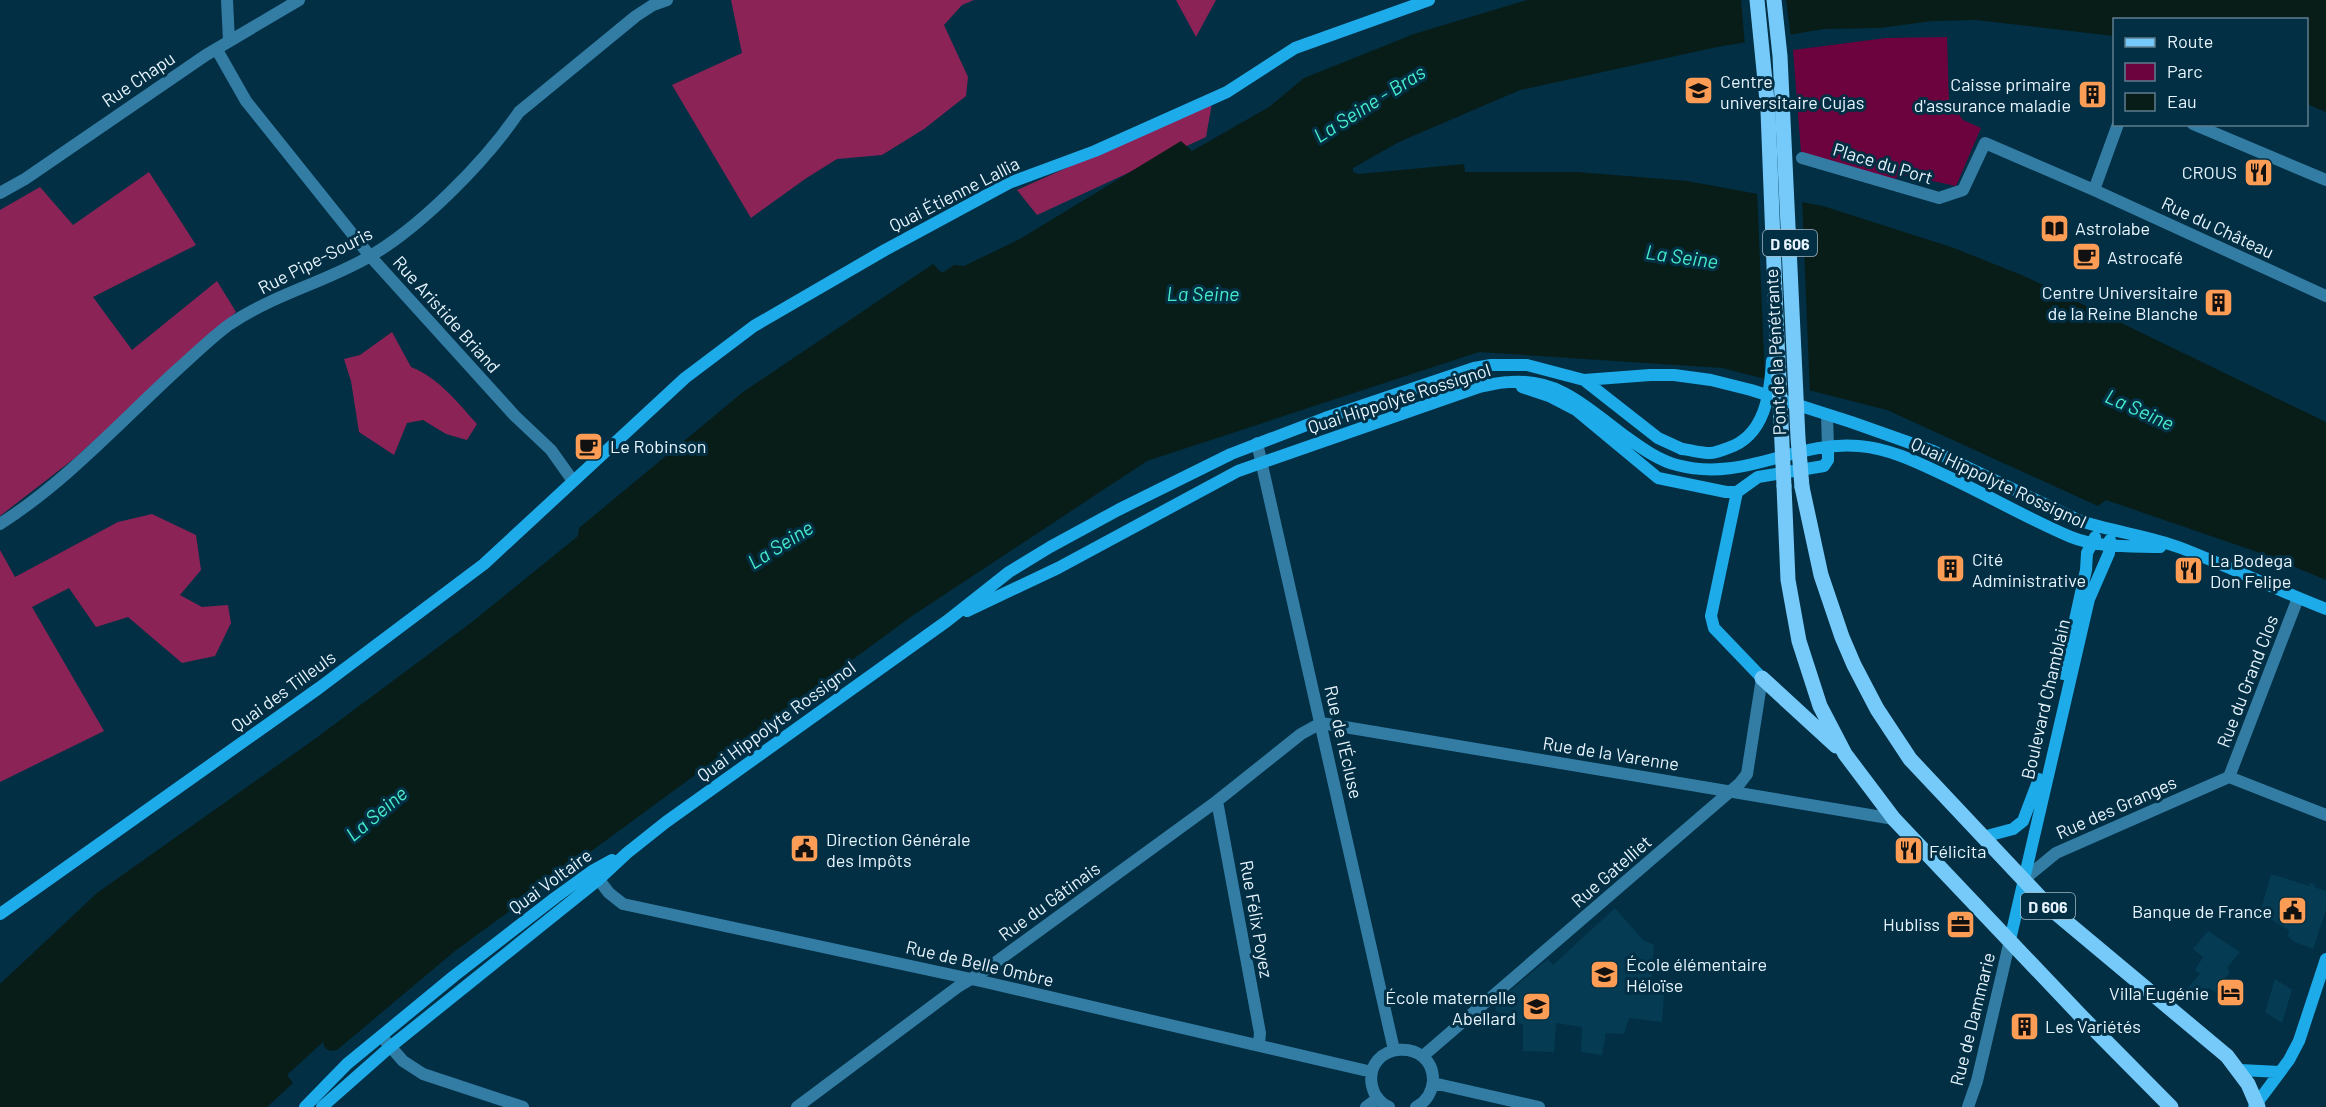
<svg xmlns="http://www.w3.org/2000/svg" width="2326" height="1107" font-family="Barlow,sans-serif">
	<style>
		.built { fill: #053c54 }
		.green { fill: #6c023e }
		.forest { fill: #8c2357 }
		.water { fill: #081d18 }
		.pier { fill: #022f44 }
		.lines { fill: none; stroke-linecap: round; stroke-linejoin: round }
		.street { stroke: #337da4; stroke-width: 12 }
		.secondary { stroke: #1eabe9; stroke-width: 12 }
		.primary { stroke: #75caf9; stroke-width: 15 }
		.secondary-bridge { stroke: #1eabe9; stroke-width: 12 }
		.primary-bridge { stroke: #75caf9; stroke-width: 15 }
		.labels { text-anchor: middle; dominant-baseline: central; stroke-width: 6; stroke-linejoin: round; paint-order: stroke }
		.shield { fill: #022f44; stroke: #a2b9c6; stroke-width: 1.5 }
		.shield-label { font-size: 16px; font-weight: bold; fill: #e7f4fd }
		.street-label { font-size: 18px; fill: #e7f4fd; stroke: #022f44 }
		.poi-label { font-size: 18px; fill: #e7f4fd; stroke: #022f44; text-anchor: start }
		.water-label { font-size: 20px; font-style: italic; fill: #46ebc8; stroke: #022f44 }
	</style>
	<rect width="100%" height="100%" fill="#022f44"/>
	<path class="built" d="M2271,874L2309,886L2310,883L2315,885L2314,887L2326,891V910L2313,949L2294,942L2288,936L2289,930L2260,913Z
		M1615,908L1643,940L1654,945L1651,987L1665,982L1662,1022L1629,1018L1624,1034L1606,1033L1602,1055L1581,1052L1582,1027L1556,1023L1554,1052L1523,1051V1025L1496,1011L1495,1003L1548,959L1553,965Z
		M2208,931L2240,952L2227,968L2230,972L2225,978L2227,980L2216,993L2209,988L2196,1004L2183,993L2200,974L2195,970L2203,957L2193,949Z
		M2275,979L2292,990L2282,1023L2265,1012Z"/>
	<path class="green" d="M1947,37L1949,100L1963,120L1981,128L1956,186L1904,175L1893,179L1801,152L1793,50L1886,38Z"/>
	<path class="forest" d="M731,0H974L962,5L944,25L968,77L966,96L924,129L882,155L837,159L805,179L751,218L672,85L742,53Z
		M1176,0H1216L1196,37Z
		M1212,103L1206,137L1037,215L1017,190Z
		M149,172L196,245L93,297L132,350L217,281L236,312L75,458L0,516V210L40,187L73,225Z
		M392,332L411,367C439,378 457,402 477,424L467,440L446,434L423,420L407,423L394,455L359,432L351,381L344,359L360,355Z
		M152,514L196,535L201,570L180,595L202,607L228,605L231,623L215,656L182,663L128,617L96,627L69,588L32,607L104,731L0,782V550L15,577L118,522Z"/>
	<path class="water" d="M1527,0H2326V112L2307,104L2306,20H2114V36L1976,20L1932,21L1880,28L1824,29L1717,47L1520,90L1399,142L1353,168V172L1359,174L1464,164L1465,172H1577L1687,181L1823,206L1954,248L2024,276L2326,422V580L2269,556L2106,500L2098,506L1887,410L1722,368L1479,352L1147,461L912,616L455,951L337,1050L330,1051L325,1048L323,1042L287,1075L293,1083L267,1107H0V984L97,893L312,741L472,622L578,536L579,528L743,392L933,264L942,273L954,265L964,266L1020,239L1181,141L1192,151L1269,107L1304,78L1414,34Z"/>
	<path class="pier" d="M1741,0H1786L1791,38L1745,45Z
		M1757,190L1802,198L1810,394L1765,382Z"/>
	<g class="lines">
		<path class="street" d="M227,0L229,41
			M217,50L246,101L370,256L515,416L551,450L573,481
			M2193,124L2326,180
			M1802,158L1939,198L1963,190L1985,143L2094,190L2326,296
			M2094,190L2118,124
			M0,193L25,179L206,55L299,0
			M1827,415L1828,448
			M1257,443L1394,1050
			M0,524C67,481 120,422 178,369C195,354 212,337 230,324C271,296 322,283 365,259C418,230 485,162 519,112L636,16L653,5L667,0
			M1321,723L1894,819
			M2229,777L2298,598
			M2229,777L2326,815
			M1217,801L1260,1033L1259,1044
			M593,872L609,893L623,904L985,982L1372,1072
			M2023,880L2056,853L2229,777
			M382,1037L403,1061L423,1074L523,1107
			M1423,1056L1740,783L1747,774L1762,678
			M1433,1083L1539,1107
			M797,1107L959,986L981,973L1217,801L1301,734L1321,723
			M1366,1107L1378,1098
			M1389,1107C1380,1103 1374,1095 1372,1086C1363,1041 1434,1036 1433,1081C1432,1092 1426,1102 1416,1107
			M1968,1107L1977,1081L2010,940"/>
		<path class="secondary" d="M1584,380L1658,438L1682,449
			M1522,387L1549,396L1576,410L1658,478L1726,492H1737L1758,477L1824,466L1828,460V448
			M1737,492L1711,616L1714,628L1762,678
			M967,611L1058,568L1238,471L1479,387C1489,385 1500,382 1510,382C1562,378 1591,412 1629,439C1643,449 1660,461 1677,465C1744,483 1795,440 1859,446C1887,448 1915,461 1940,473C1984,493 2026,518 2071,537C2098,548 2131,546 2160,547
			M2063,674L2086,570L2087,553L2095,537
			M1983,837L2013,829L2023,821L2039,779
			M0,914L319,688L484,564L685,378L754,326L885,250L1009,183L1095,151L1227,92L1295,48L1429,0
			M2010,940L2089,599L2109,553L2110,540
			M2240,1070L2280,1072
			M305,1107L347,1064L454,976L556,897L592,871L612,860
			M322,1107L390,1047L598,880L627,853L666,822L947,621L1009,572L1050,547L1118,510L1231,454L1325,418L1474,368L1491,365H1527L1584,380L1650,375H1674L1711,380L1751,390L1851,422L1933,451L2078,520C2112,532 2147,535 2181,548C2230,567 2277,590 2326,609
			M2254,1107L2289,1060L2299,1041L2326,959"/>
		<path class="primary" d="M1757,0L1768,111L1776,318
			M1784,486L1788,580L1799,641L1820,706L1845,754L1894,819L2080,1015L2171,1107
			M1802,487L1821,575L1842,637L1854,665L1877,709L1910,759L2051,909L2227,1056L2248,1084L2258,1107
			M1762,678L1836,746"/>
		<path class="secondary-bridge" d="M1682,449C1691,450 1701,453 1710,453C1716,453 1723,450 1728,448C1765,436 1770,394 1772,361"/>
		<path class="primary-bridge" d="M1774,0L1780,56L1798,438L1802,487
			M1776,318L1784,486"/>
	</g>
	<defs>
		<symbol id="university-square" viewBox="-11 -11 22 22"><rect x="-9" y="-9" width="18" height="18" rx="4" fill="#fd9c55" stroke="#022f44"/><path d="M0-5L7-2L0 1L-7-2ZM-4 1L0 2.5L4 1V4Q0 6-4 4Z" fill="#111"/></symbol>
		<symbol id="building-square" viewBox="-11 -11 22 22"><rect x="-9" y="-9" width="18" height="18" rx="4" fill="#fd9c55" stroke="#022f44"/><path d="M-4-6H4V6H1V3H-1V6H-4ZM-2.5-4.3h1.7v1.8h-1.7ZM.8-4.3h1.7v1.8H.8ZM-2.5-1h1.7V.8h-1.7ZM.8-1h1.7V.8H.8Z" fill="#111"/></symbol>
		<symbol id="restaurant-square" viewBox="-11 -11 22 22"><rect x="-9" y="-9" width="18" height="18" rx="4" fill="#fd9c55" stroke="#022f44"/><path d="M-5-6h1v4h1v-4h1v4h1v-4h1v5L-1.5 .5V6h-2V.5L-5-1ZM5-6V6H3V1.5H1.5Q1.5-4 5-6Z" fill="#111"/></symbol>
		<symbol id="library-square" viewBox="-11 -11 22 22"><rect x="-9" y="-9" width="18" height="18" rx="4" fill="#fd9c55" stroke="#022f44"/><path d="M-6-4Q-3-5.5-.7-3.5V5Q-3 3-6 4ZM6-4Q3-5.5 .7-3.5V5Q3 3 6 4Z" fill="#111"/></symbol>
		<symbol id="cafe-square" viewBox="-11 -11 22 22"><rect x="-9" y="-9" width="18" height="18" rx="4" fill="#fd9c55" stroke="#022f44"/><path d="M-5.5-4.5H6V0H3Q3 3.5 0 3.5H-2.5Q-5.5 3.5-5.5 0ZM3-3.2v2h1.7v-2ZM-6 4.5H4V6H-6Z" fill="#111"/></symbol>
		<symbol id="civic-square" viewBox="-11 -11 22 22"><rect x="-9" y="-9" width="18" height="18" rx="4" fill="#fd9c55" stroke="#022f44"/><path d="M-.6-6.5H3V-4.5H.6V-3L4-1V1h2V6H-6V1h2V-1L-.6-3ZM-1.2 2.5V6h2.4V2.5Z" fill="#111"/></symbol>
		<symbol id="office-square" viewBox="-11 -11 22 22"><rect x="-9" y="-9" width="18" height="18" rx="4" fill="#fd9c55" stroke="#022f44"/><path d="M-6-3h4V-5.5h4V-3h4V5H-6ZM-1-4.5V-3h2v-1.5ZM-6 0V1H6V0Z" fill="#111"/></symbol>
		<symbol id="school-square" viewBox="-11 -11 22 22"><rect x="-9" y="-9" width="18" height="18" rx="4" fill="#fd9c55" stroke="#022f44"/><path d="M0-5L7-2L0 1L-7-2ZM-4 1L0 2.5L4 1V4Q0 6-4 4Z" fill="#111"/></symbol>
		<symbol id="hotel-square" viewBox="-11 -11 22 22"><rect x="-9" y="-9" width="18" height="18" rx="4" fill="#fd9c55" stroke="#022f44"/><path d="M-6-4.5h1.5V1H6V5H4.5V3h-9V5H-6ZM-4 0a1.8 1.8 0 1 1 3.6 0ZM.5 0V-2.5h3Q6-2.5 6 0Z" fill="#111"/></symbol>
	</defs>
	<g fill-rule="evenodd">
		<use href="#university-square" x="1682" y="74" width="33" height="33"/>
		<use href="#building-square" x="2076" y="78" width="33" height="33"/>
		<use href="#restaurant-square" x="2242" y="156" width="33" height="33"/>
		<use href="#library-square" x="2038" y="212" width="33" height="33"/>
		<use href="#cafe-square" x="2070" y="240" width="33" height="33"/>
		<use href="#building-square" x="2202" y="286" width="33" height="33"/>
		<use href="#cafe-square" x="572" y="430" width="33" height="33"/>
		<use href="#building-square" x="1934" y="552" width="33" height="33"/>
		<use href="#restaurant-square" x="2172" y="554" width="33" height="33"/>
		<use href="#civic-square" x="788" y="832" width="33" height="33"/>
		<use href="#restaurant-square" x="1892" y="834" width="33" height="33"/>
		<use href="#civic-square" x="2276" y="894" width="33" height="33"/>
		<use href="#office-square" x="1944" y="908" width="33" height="33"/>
		<use href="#school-square" x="1588" y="958" width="33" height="33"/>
		<use href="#hotel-square" x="2214" y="976" width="33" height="33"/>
		<use href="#school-square" x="1520" y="990" width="33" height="33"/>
		<use href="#building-square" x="2008" y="1010" width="33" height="33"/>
	</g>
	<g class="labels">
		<g class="shield">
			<rect x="1763" y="230" width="54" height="26" rx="4.5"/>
			<rect x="2021" y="893" width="54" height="26" rx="4.5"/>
		</g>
		<g class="shield-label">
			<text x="1790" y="243">D 606</text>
			<text x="2048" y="906">D 606</text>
		</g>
		<g class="street-label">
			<text transform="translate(138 79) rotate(-34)">Rue Chapu</text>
			<text transform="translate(1883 163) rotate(17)">Place du Port</text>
			<text transform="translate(954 194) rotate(-27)">Quai Étienne Lallia</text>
			<text transform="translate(2218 227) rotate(25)">Rue du Château</text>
			<text transform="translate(315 260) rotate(-27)">Rue Pipe-Souris</text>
			<text transform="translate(447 314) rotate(48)">Rue Aristide Briand</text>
			<text transform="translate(1775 352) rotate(-93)">Pont de la Pénétrante</text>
			<text transform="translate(1399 398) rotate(-18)">Quai Hippolyte Rossignol</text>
			<text transform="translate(1999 482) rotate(25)">Quai Hippolyte Rossignol</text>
			<text transform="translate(2247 681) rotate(-69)">Rue du Grand Clos</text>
			<text transform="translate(283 691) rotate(-36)">Quai des Tilleuls</text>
			<text transform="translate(2045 699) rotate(-77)">Boulevard Chamblain</text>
			<text transform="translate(776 721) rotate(-36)">Quai Hippolyte Rossignol</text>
			<text transform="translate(1344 742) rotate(77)">Rue de l'Écluse</text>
			<text transform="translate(1611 753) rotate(9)">Rue de la Varenne</text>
			<text transform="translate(2116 807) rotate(-24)">Rue des Granges</text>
			<text transform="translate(1611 871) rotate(-41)">Rue Gatelliet</text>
			<text transform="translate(550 881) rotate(-36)">Quai Voltaire</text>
			<text transform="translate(1049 901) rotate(-36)">Rue du Gâtinais</text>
			<text transform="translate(1257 919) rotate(80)">Rue Félix Poyez</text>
			<text transform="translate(980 963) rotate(13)">Rue de Belle Ombre</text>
			<text transform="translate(1972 1019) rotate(-76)">Rue de Dammarie</text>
		</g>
		<g class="poi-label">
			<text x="1720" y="81">Centre<tspan x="1720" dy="21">universitaire Cujas</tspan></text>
			<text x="2071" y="84" text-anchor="end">Caisse primaire<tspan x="2071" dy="21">d'assurance maladie</tspan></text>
			<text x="2237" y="172" text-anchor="end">CROUS</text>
			<text x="2075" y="228">Astrolabe</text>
			<text x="2107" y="257">Astrocafé</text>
			<text x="2198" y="292" text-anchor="end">Centre Universitaire<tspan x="2198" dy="21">de la Reine Blanche</tspan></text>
			<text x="610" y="446">Le Robinson</text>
			<text x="1972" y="559">Cité<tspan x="1972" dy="21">Administrative</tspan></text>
			<text x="2210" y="560">La Bodega<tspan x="2210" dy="21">Don Felipe</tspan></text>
			<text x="826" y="839">Direction Générale<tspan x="826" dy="21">des Impôts</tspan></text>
			<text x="1929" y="851">Félicita</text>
			<text x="2272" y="911" text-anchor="end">Banque de France</text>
			<text x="1940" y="924" text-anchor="end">Hubliss</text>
			<text x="1626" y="964">École élémentaire<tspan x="1626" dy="21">Héloïse</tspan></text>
			<text x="2209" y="993" text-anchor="end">Villa Eugénie</text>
			<text x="1516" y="997" text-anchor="end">École maternelle<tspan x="1516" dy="21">Abellard</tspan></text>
			<text x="2045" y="1026">Les Variétés</text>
		</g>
		<g class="water-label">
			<text transform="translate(1369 103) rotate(-32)">La Seine - Bras</text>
			<text transform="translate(1682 256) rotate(8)">La Seine</text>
			<text x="1203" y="293">La Seine</text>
			<text transform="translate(2140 409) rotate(24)">La Seine</text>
			<text transform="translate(780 544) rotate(-32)">La Seine</text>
			<text transform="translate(376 813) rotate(-40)">La Seine</text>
		</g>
	</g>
	<rect x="2113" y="18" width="195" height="108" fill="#022f44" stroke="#5e7e8e" stroke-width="1.5"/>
	<rect x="2125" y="38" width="30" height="9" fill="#75caf9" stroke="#5e7e8e" stroke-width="1.5"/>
	<text x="2167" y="48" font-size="18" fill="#e7f4fd">Route</text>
	<rect x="2125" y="63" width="30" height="18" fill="#6c023e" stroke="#5e7e8e" stroke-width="1.5"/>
	<text x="2167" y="78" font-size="18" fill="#e7f4fd">Parc</text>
	<rect x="2125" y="93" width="30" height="18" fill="#081d18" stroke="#5e7e8e" stroke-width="1.5"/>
	<text x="2167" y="108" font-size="18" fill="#e7f4fd">Eau</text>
</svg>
